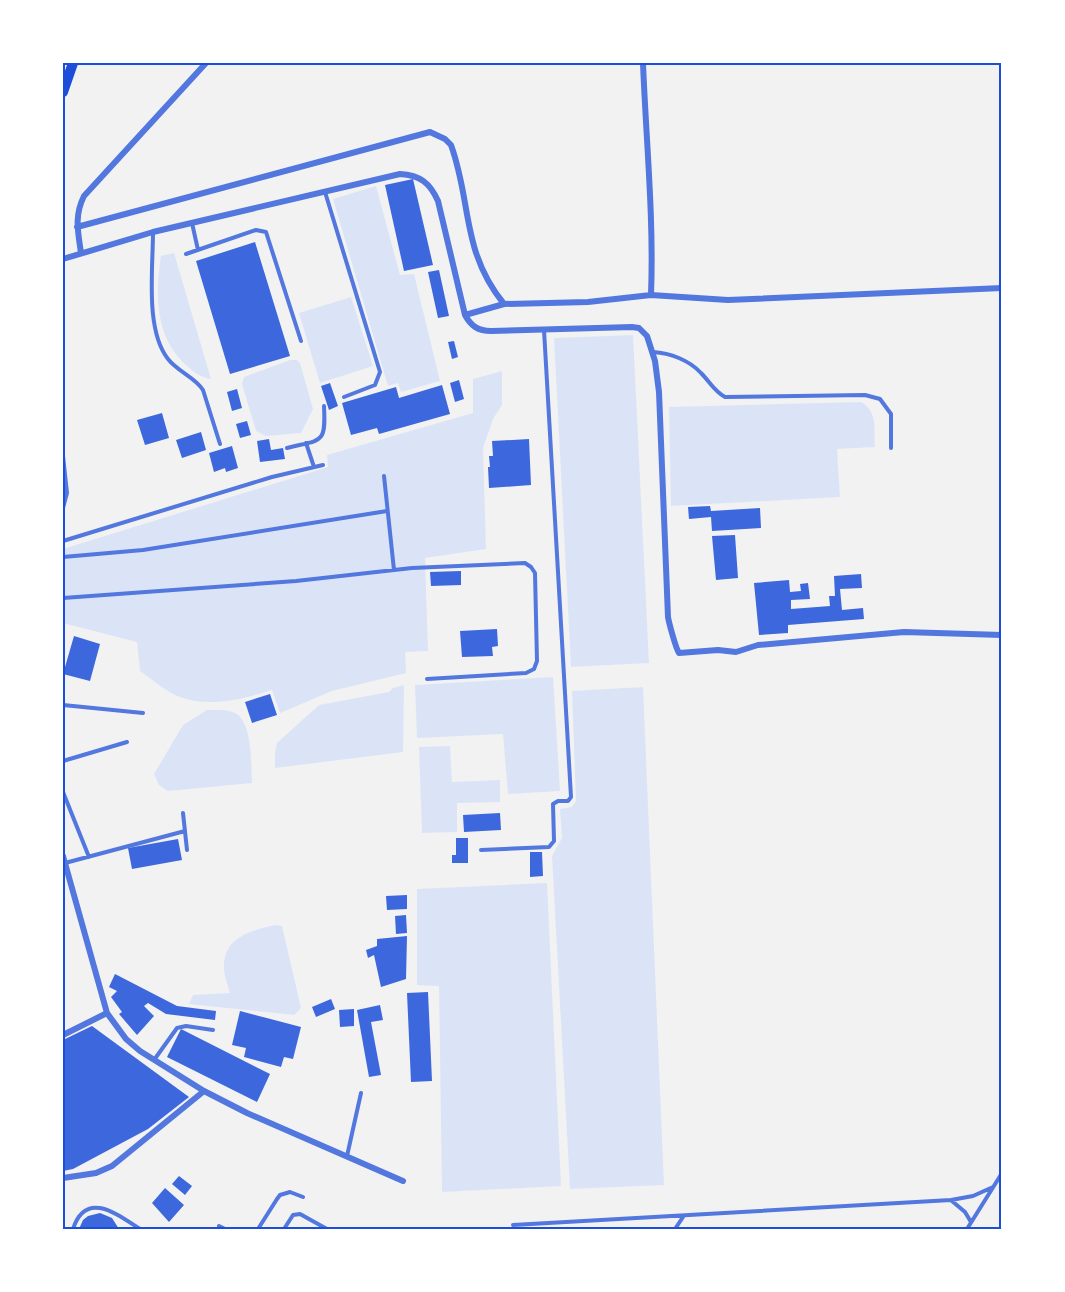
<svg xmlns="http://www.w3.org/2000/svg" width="1065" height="1292" font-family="Inter,sans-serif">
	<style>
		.green { fill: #dbe4f7 }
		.building { fill: #3d67dc }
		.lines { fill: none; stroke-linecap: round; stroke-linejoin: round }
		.service { stroke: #5277de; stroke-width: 4 }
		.minor { stroke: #5277de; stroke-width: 6 }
		.secondary { stroke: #1d4ed8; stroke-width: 10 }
		.neatline { fill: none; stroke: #1d4ed8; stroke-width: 2 }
	</style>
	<rect width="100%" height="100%" fill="#f2f2f2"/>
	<path class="green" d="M376,186L400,275L414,274L440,381L401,392L398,383L388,386L333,199Z
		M174,253L211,379C200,377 195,373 187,366C155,338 155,296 161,256Z
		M351,297L373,366L320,383L299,313Z
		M633,335L649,663L571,667L554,338Z
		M290,360H297L300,363L313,409L301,433L266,436L256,431L242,384L244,377Z
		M502,371V405L493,419L483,448L486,549L425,558L428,651L405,652L406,673L332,691L280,713L272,690C242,699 210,708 180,697C166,692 152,679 140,671L137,642L63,623V549L328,467L327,455L473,413V379Z
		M861,402C878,411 874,430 875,447L837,449L840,497L671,506L669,407Z
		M553,677L560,791L508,794L503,734L417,738L415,685Z
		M404,685L403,752L275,768V753L277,743L319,705L389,692L393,688Z
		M643,687L664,1185L570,1189L552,856L562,838L560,809L572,807L576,801L572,691Z
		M207,710C216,710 227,709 235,713C253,722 251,766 252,783L168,791L159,785L154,774L183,725Z
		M450,746L452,782L500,780V802L457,803V832L422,833L419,747Z
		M547,883L561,1186L442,1192L439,986L417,985V889Z
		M275,925L282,926L301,1008L294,1015L189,1004L193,995L230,993C228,986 225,978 224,970C222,938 249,931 275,925Z"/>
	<path class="building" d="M413,179L433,265L404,271L385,185Z
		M255,242L290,356L230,374L196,261Z
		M439,270L449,316L438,318L428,272Z
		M454,341L458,357L452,359L448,342Z
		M459,380L464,399L455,402L450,383Z
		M330,383L338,406L329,410L321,386Z
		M442,385L450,414L379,434L377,428L351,435L342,403L396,387L399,398Z
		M237,389L242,408L232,411L227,392Z
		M162,413L169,438L145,445L137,420Z
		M247,421L251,435L240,438L236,424Z
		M201,432L206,450L182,458L176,440Z
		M269,439L271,450L283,448L285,459L260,462L257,441Z
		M529,439L531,485L489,488L488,467H490L489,456H493L492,441Z
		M232,446L238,468L226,472L225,468L214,472L209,453Z
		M710,506L711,511L760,508L761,528L712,531L711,517L689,519L688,507Z
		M735,535L738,578L716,580L712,536Z
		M461,571V585L431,586L430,572Z
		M861,574L862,588L840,589L842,610L863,608L864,619L788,625V633L759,635L754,583L789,580L790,592L801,591L800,584L808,583L810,599L791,600V609L830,606L829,596H835L834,576Z
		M497,629L498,646L492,647L493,656L462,657L460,631Z
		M74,636L100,644L90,681L63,674Z
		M270,694L277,715L252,723L245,702Z
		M500,813L501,830L464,832L463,815Z
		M456,838H468V863H452V855H456Z
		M178,839L182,860L132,869L128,848Z
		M530,852H542L543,876L530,877Z
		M407,895V909L387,910L386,896Z
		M406,915L407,933L396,934L395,916Z
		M407,936L406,979L381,987L374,955L368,958L366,950L377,946V939Z
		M115,974L177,1006L216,1011L215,1020L166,1014L148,1003L144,1006L154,1016L137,1035L119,1014L122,1012L111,997L117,991L109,987Z
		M428,992L432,1081L411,1082L407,993Z
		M331,999L335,1009L316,1017L312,1007Z
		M380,1005L383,1020L371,1022L381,1075L369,1077L357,1010Z
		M354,1009V1026L340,1027L339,1010Z
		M240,1011L301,1027L293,1059L284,1057L281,1067L244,1057L246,1048L232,1045Z
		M92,1026L189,1097L148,1129L73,1169L63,1171V1040Z
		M181,1029L270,1074L257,1102L167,1057Z
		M179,1176L192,1186L185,1195L172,1184Z
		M165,1188L184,1205L169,1222L152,1203Z
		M100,1213L112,1218L119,1229H79L83,1220L88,1216Z"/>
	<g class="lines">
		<path class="service" d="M325,192L380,372L375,385L344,397
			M192,223L198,250
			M153,232C153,269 145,330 168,359C178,372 195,377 203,390L220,444
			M186,254L256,230L266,232L301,341
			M653,352C670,353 689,360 701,373C710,382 714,391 725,397L865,395L880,399L891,414V448
			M306,443L314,467
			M287,448C322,439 326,445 324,406
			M63,456L67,493L63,508
			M384,476L394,570
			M63,541L272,477L323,465
			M63,557L143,550L387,511
			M63,598L296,581L412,568L525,563L531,567L535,573L537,661L534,669L526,673L427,679
			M63,705L143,713
			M63,761L127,742
			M63,792L89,857
			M183,813L187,850
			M481,850L549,847L554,841L553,804L558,801H568L571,797L544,330
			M65,863L185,831
			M154,1060L177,1028L186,1026L213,1030
			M347,1156L361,1093
			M952,1201L965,1212L971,1222
			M513,1225L951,1200L973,1196L993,1187
			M219,1226L225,1229
			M73,1229C86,1189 118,1215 140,1229
			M258,1229L277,1199L280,1195L290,1192L303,1197
			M284,1229L293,1215L300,1214L327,1229
			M675,1229L683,1217
			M967,1229L1002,1173"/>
		<path class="minor" d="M643,63C646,140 654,218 651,295
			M77,227L430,132L445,139L451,145C472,203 461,251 504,304
			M81,253C78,232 74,216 84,196L206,63
			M63,259L153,232L400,174C420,175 430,183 438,201L465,315C471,326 478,331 491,331L632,327L639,328L647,336L655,361L659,392L668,617C669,623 676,649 679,653L718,650L736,652L758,645L904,632L1002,635
			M465,315L504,304L588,302L651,295L728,300L1002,288
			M63,856L107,1013L126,1039L140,1051L204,1091L247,1113L403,1181
			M63,1035L107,1013
			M63,1178L96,1173L112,1166L204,1091"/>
		<path class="secondary" d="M63,92L73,63"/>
	</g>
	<rect width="1065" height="1292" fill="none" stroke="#ffffff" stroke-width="129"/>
	<rect x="64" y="64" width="936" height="1164" class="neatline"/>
</svg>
